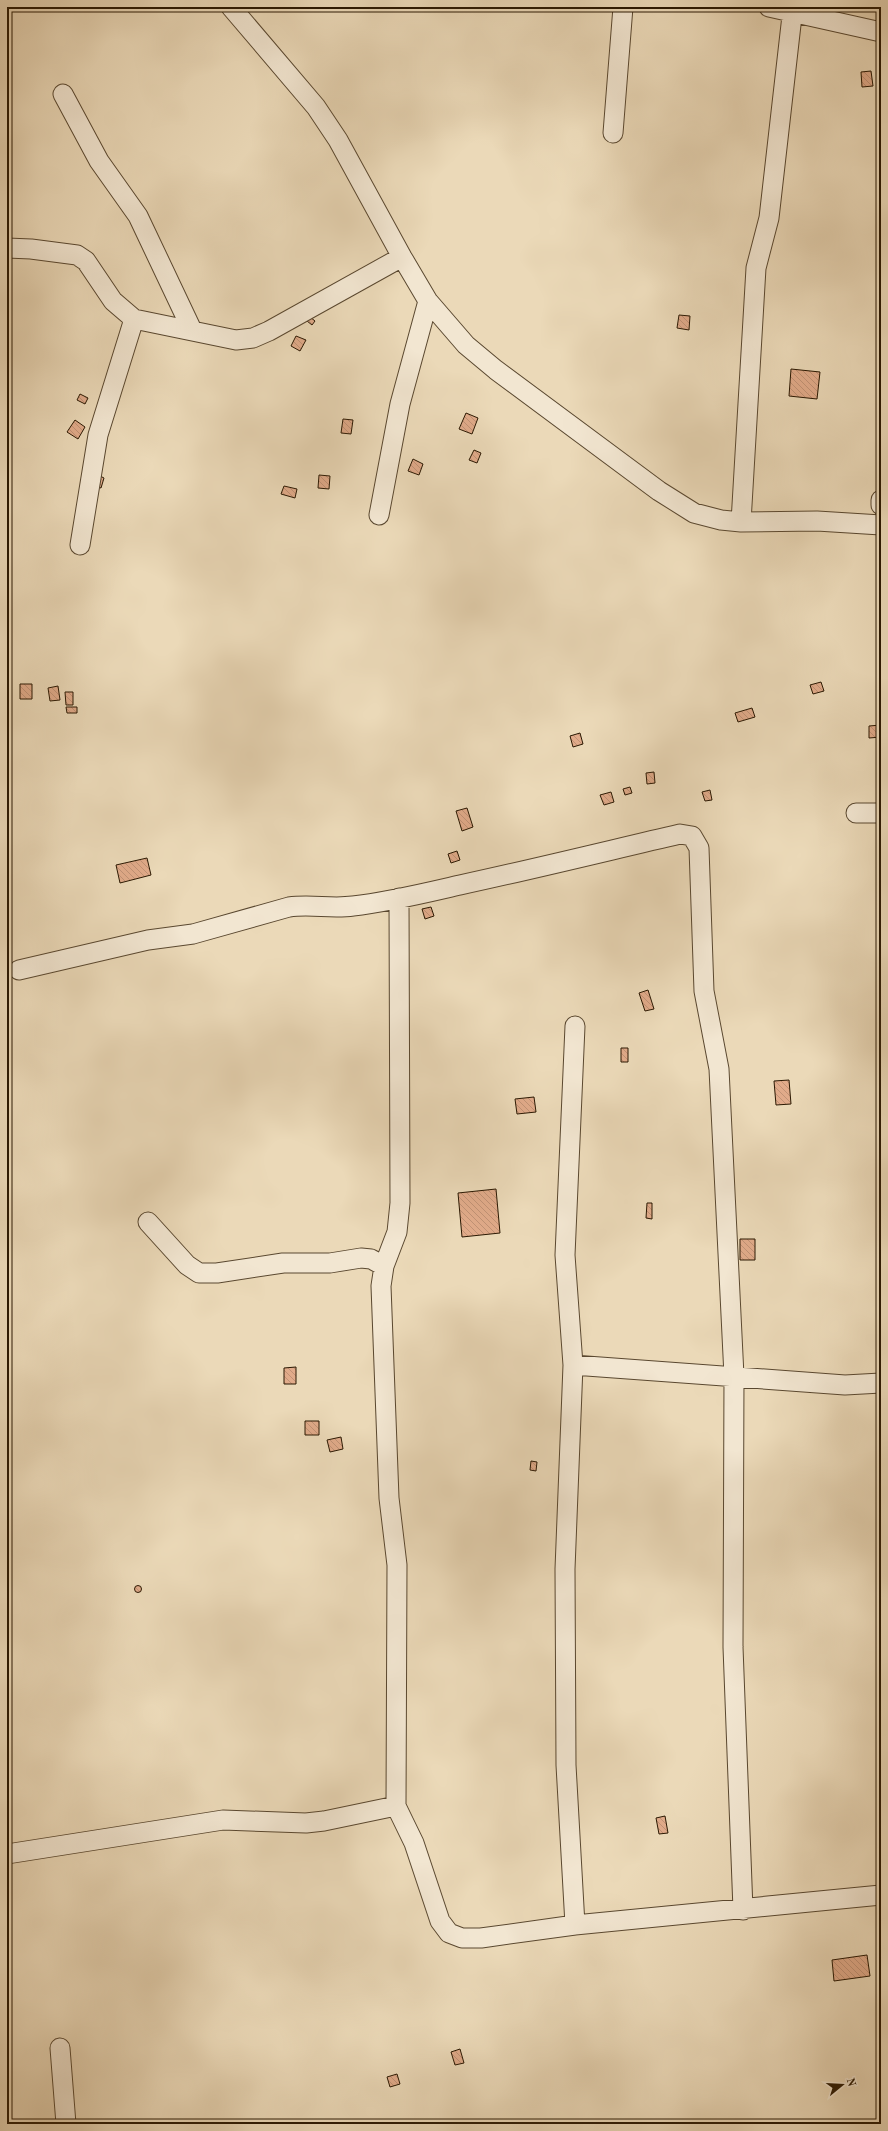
<svg xmlns="http://www.w3.org/2000/svg" width="888" height="2131" font-family="'Old Standard TT',serif">
	<style>
		.building { fill: url(#building-back-hatch); stroke: #2a1802 }
		.lines { fill: none; stroke-linecap: round; stroke-linejoin: round }
		.street-casing { stroke: #5a4830; stroke-width: 21 }
		.street { stroke: #f2e6d1; stroke-width: 19 }
	</style>
	<defs>
		<pattern id="building-back-hatch" width="6" height="6" patternUnits="userSpaceOnUse"><rect width="6" height="6" fill="#e1ab8a"/><path d="M-1 5l2 2M0 0l6 6M5-1l2 2" fill="none" stroke="#c19275"/></pattern>
	</defs>
	<rect width="100%" height="100%" fill="#ebd9b8"/>
	<filter id="stains"><feTurbulence type="fractalNoise" baseFrequency=".005" numOctaves="4"/><feColorMatrix values="0 0 0 0 .2 0 0 0 0 .09 0 0 0 0 .02 0 0 0 .5 -.17"/></filter>
	<radialGradient id="worn" r=".72"><stop offset=".6" stop-color="#630" stop-opacity="0"/><stop offset="1" stop-color="#630" stop-opacity=".3"/></radialGradient>
	<path class="building" d="M871,71L873,86L862,87L861,72Z
		M679,315L690,316L689,330L677,328Z
		M310,317L315,321L312,325L307,321Z
		M296,336L306,340L300,351L291,346Z
		M791,369L820,372L817,399L789,396Z
		M80,394L88,398L85,404L77,400Z
		M466,413L478,418L472,434L459,429Z
		M343,419L353,420L351,434L341,433Z
		M75,420L85,427L78,439L67,432Z
		M474,450L481,453L477,463L469,460Z
		M413,459L423,464L419,475L408,471Z
		M96,474L104,478L101,488L92,485Z
		M319,475L330,476L329,489L318,488Z
		M284,486L297,489L295,498L281,494Z
		M821,682L824,691L813,694L810,685Z
		M20,684H32V699H20Z
		M58,686L60,700L50,701L48,688Z
		M65,692H73V705H66Z
		M66,707H77V713H67Z
		M752,708L755,717L738,722L735,713Z
		M881,725V737L869,738V726Z
		M580,733L583,744L573,747L570,736Z
		M654,772L655,783L647,784L646,773Z
		M630,787L632,793L625,795L623,789Z
		M710,790L712,800L705,801L702,792Z
		M611,792L614,802L604,805L600,795Z
		M467,808L473,827L462,831L456,811Z
		M457,851L460,860L451,863L448,854Z
		M147,858L151,875L120,883L116,865Z
		M431,907L434,916L425,919L422,909Z
		M648,990L654,1009L645,1011L639,993Z
		M621,1048H628V1062H621Z
		M789,1080L791,1104L776,1105L774,1081Z
		M534,1097L536,1112L517,1114L515,1099Z
		M496,1189L500,1233L462,1237L458,1193Z
		M647,1203H652V1219L646,1218Z
		M740,1239H755V1260H740Z
		M296,1367V1384H284V1368Z
		M305,1421H319V1435H305Z
		M341,1437L343,1449L330,1452L327,1440Z
		M531,1461L537,1462L536,1471L530,1470Z
		M134.5 1589a3.5 3.5 0 1 1 7 0a3.5 3.5 0 1 1-7 0Z
		M665,1816L668,1833L659,1834L656,1818Z
		M867,1955L870,1976L834,1981L832,1960Z
		M460,2049L464,2063L455,2065L451,2052Z
		M397,2074L400,2084L390,2087L387,2077Z"/>
	<g class="lines">
		<defs>
			<path id="street" d="M231,7L316,107L338,140L402,257L428,301L466,345L496,370L659,491L694,513L721,520L741,522L817,521L881,525
				M769,7L881,32
				M63,94L99,161L138,216L192,330
				M613,133L623,7
				M7,248L31,249L77,255L86,261L113,301L134,319L236,340L253,338L269,331L402,257
				M881,500V505
				M379,515L400,404L428,301
				M741,522L756,268L769,218L793,7
				M80,545L98,435L134,319
				M856,813H881
				M399,898L400,1203L397,1232L384,1266L381,1286L389,1498L397,1565L396,1806L414,1843L440,1921L449,1933L462,1938H481L575,1925L881,1895
				M19,970L148,940L193,934L289,907C311,904 332,909 353,906C389,902 425,893 460,885C534,869 607,851 680,834L692,836L699,848L704,991L719,1069L734,1376L733,1647L743,1910
				M575,1026L565,1255L573,1365L565,1569L566,1765L575,1925
				M148,1222L187,1265L199,1273H217L283,1263H330L361,1258L371,1259L384,1266
				M573,1365L845,1385L881,1383
				M7,1854L223,1820L306,1823L324,1821L396,1806
				M60,2048L66,2124"/>
		</defs>
		<use href="#street" class="street-casing"/>
		<use href="#street" class="street"/>
	</g>
	<rect width="888" height="2131" fill="none" stroke="#ebd9b8" stroke-width="24"/>
	<rect x="8" y="8" width="872" height="2115" fill="none" stroke="#2a1802" stroke-width="2"/>
	<rect x="12" y="12" width="864" height="2107" fill="none" stroke="#2a1802"/>
	<g transform="translate(842 2085) rotate(72)" stroke="#f2e6d1" stroke-width="3" paint-order="stroke">
	<path d="M0-3L7 15L0 10L-7 15Z" fill="#2a1802"/>
	<text y="-6" font-size="11" font-weight="bold" text-anchor="middle" fill="#2a1802">N</text>
	</g>
	<rect width="100%" height="100%" filter="url(#stains)"/>
	<rect width="100%" height="100%" fill="url(#worn)"/>
</svg>
